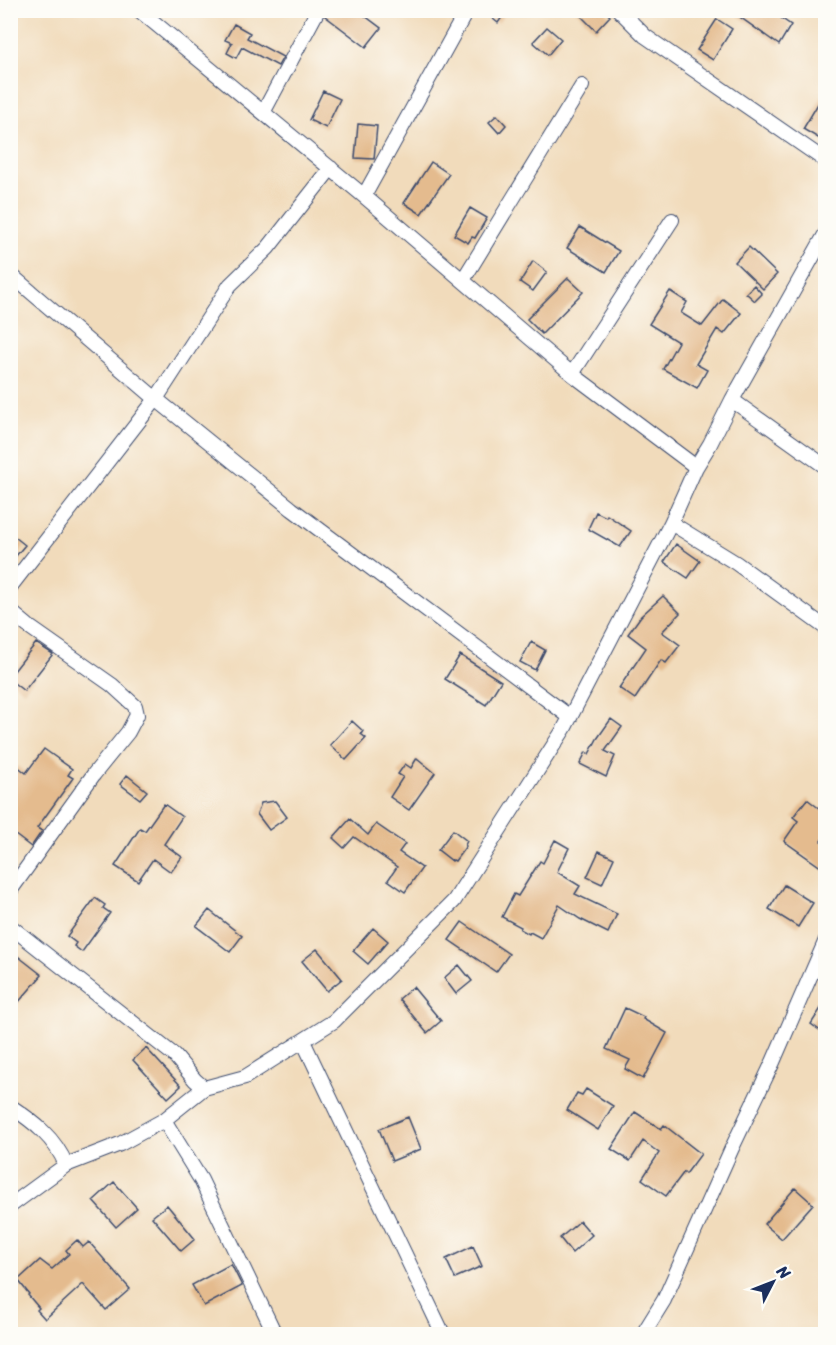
<svg xmlns="http://www.w3.org/2000/svg" width="836" height="1345" font-family="Sriracha,sans-serif">
	<style>
		.building { fill: #e4bb8e }
		.lines { fill: none; stroke-linecap: round; stroke-linejoin: round }
		.street-casing { stroke: #3b496c; stroke-width: 16 }
		.street { stroke: #fff; stroke-width: 14 }
	</style>
	<rect width="100%" height="100%" fill="#fdfcf7"/>
	<filter id="ink" filterUnits="userSpaceOnUse"><feTurbulence type="fractalNoise" baseFrequency=".0167" numOctaves="2"/><feDisplacementMap in="SourceGraphic" scale="12" xChannelSelector="R" yChannelSelector="G"/><feConvolveMatrix kernelMatrix="1 2 1 2 8 2 1 2 1" color-interpolation-filters="sRGB"/></filter>
	<filter id="wash" filterUnits="userSpaceOnUse"><feTurbulence type="fractalNoise" baseFrequency=".008" numOctaves="4" result="noise"/><feDisplacementMap in="SourceGraphic" scale="24" xChannelSelector="R" yChannelSelector="G"/><feGaussianBlur stdDeviation="1.35" result="paint"/><feColorMatrix in="noise" values="0 0 0 0 0 0 0 0 0 0 0 0 0 0 0 0 0 1.4 0 .05"/><feComposite in="paint" operator="in"/></filter>
	<g filter="url(#wash)">
		<rect width="100%" height="100%" fill="#f1dbbb"/>
		<g id="blocks">
			<path class="building" d="M327,10H357L381,28L366,47L325,16Z
				M482,10H507L498,23Z
				M575,10H604L610,16L596,31Z
				M730,10H769L791,25L779,45Z
				M717,19L732,29L713,60L697,50Z
				M234,24L250,33L247,38L283,57L278,66L242,47L236,58L227,53L232,43L225,40Z
				M547,27L561,39L548,55L533,42Z
				M323,91L340,99L326,128L309,120Z
				M825,92V142L803,129Z
				M497,115L506,125L499,133L489,122Z
				M358,124L377,126L374,159L355,158Z
				M431,162L449,174L421,214L404,203Z
				M470,208L487,218L475,238L472,237L468,243L454,235Z
				M580,227L619,251L606,272L567,248Z
				M749,247L777,274L763,289L735,262Z
				M533,261L547,272L533,291L520,282Z
				M568,278L583,292L542,334L527,319Z
				M754,285L762,294L755,301L746,293Z
				M670,291L687,302L681,313L702,326L723,299L741,313L724,334L717,329L696,364L707,370L697,388L663,369L678,342L649,324Z
				M596,512L606,517L607,515L631,531L620,547L588,529Z
				M10,533L25,545L10,563Z
				M676,544L700,561L688,578L664,562Z
				M663,596L680,613L662,632L680,645L666,663L661,660L635,699L619,688L646,648L628,634L641,616Z
				M531,642L545,650L535,670L520,662Z
				M36,643L53,654L24,691L10,680V676Z
				M460,655L501,681L486,705L445,679Z
				M611,719L622,727L605,751L615,756L606,777L580,764L586,752L589,754L597,739Z
				M352,721L363,731L361,734L366,738L346,760L330,745Z
				M44,749L72,769L68,775L73,778L37,828L42,831L31,847L10,831V775L17,766L26,773Z
				M417,758L435,773L409,810L390,797L403,777L398,774L405,764L411,768Z
				M127,775L147,791L140,799L120,784Z
				M807,799L825,813V835L821,841L825,844V870L784,841L798,821L793,817Z
				M275,801L287,817L269,830L257,814L261,803Z
				M164,804L182,817L164,844L182,857L171,872L153,859L138,881L115,866L140,828L145,831Z
				M350,819L368,835L376,824L405,844L399,852L422,868L405,892L388,880L397,867L354,837L344,848L333,838Z
				M453,830L467,841L465,845L466,846L455,861L453,860L452,861L438,850Z
				M555,840L569,848L557,872L580,886L575,894L617,914L608,933L580,919L559,905L541,938L530,932L529,934L520,929L521,927L502,917L514,894L518,896L540,861L543,863Z
				M599,851L614,858L602,884L587,877Z
				M784,885L813,903L798,927L769,909Z
				M95,898L105,905L103,908L110,913L82,952L74,946L76,943L67,936Z
				M209,910L242,936L230,952L196,926Z
				M462,922L509,954L496,972L449,940Z
				M373,928L388,941L368,964L353,951Z
				M317,949L342,979L327,991L302,961Z
				M10,950L42,975L10,1012Z
				M459,965L472,981L456,994L444,978Z
				M413,987L441,1021L427,1033L399,999Z
				M825,1002V1034L811,1024Z
				M625,1008L644,1017L643,1019L667,1033L643,1079L625,1069L630,1060L606,1049Z
				M146,1048L181,1086L168,1098L133,1060Z
				M586,1089L613,1106L598,1130L567,1110L577,1093L582,1095Z
				M635,1112L661,1129L664,1125L701,1154L686,1174L684,1172L666,1196L642,1179L659,1153L643,1141L630,1161L611,1149Z
				M408,1117L421,1149L392,1161L379,1129Z
				M114,1182L137,1208L116,1227L93,1201Z
				M795,1188L813,1204L782,1239L764,1224Z
				M167,1205L195,1239L181,1251L152,1217Z
				M580,1221L592,1235L572,1253L560,1238Z
				M77,1240L83,1247L89,1242L130,1289L106,1310L83,1284L45,1319L37,1310L39,1308L28,1295L29,1294L18,1280L40,1260L52,1269L69,1254L66,1250Z
				M473,1246L482,1266L455,1278L446,1259Z
				M231,1264L242,1286L204,1306L192,1285Z"/>
		</g>
	</g>
	<g filter="url(#ink)">
		<use href="#blocks" fill-opacity="0" stroke="#3b496c" stroke-width="1.5"/>
		<g class="lines">
			<defs>
				<path id="street" d="M139,10L364,196L572,374L696,467
					M619,10L645,36L826,161
					M264,111L318,10
					M364,196L467,10
					M10,274L156,399L292,509L570,717
					M463,280L582,86
					M572,374L672,220
					M732,400L826,467
					M671,523L736,563L826,628
					M10,587L156,399L230,285L268,248L331,168
					M10,611L28,626L112,685L135,706L137,715L128,732L94,774L10,891
					M10,926L174,1055L195,1080L204,1088
					M303,1041L443,1334
					M10,1106C34,1122 55,1138 66,1165
					M164,1120L201,1180L275,1334
					M10,1206L66,1165L120,1144L164,1120L204,1088L245,1077L334,1021L454,901L564,729L671,523L696,467L710,444L732,400L826,233
					M643,1334L664,1300L732,1148L773,1062L826,940"/>
			</defs>
			<use href="#street" class="street-casing"/>
			<use href="#street" class="street"/>
		</g>
	</g>
	<rect width="836" height="1345" fill="none" stroke="#fdfcf7" stroke-width="36"/>
	<g transform="translate(773 1282) rotate(48)" stroke="#fdfcf7" stroke-width="4.5" paint-order="stroke">
	<path d="M0-4.5L10 22L0 15L-10 22Z" fill="#1b2f5e"/>
	<text y="-9" font-size="16" font-weight="bold" text-anchor="middle" fill="#1b2f5e">N</text>
	</g>
</svg>
